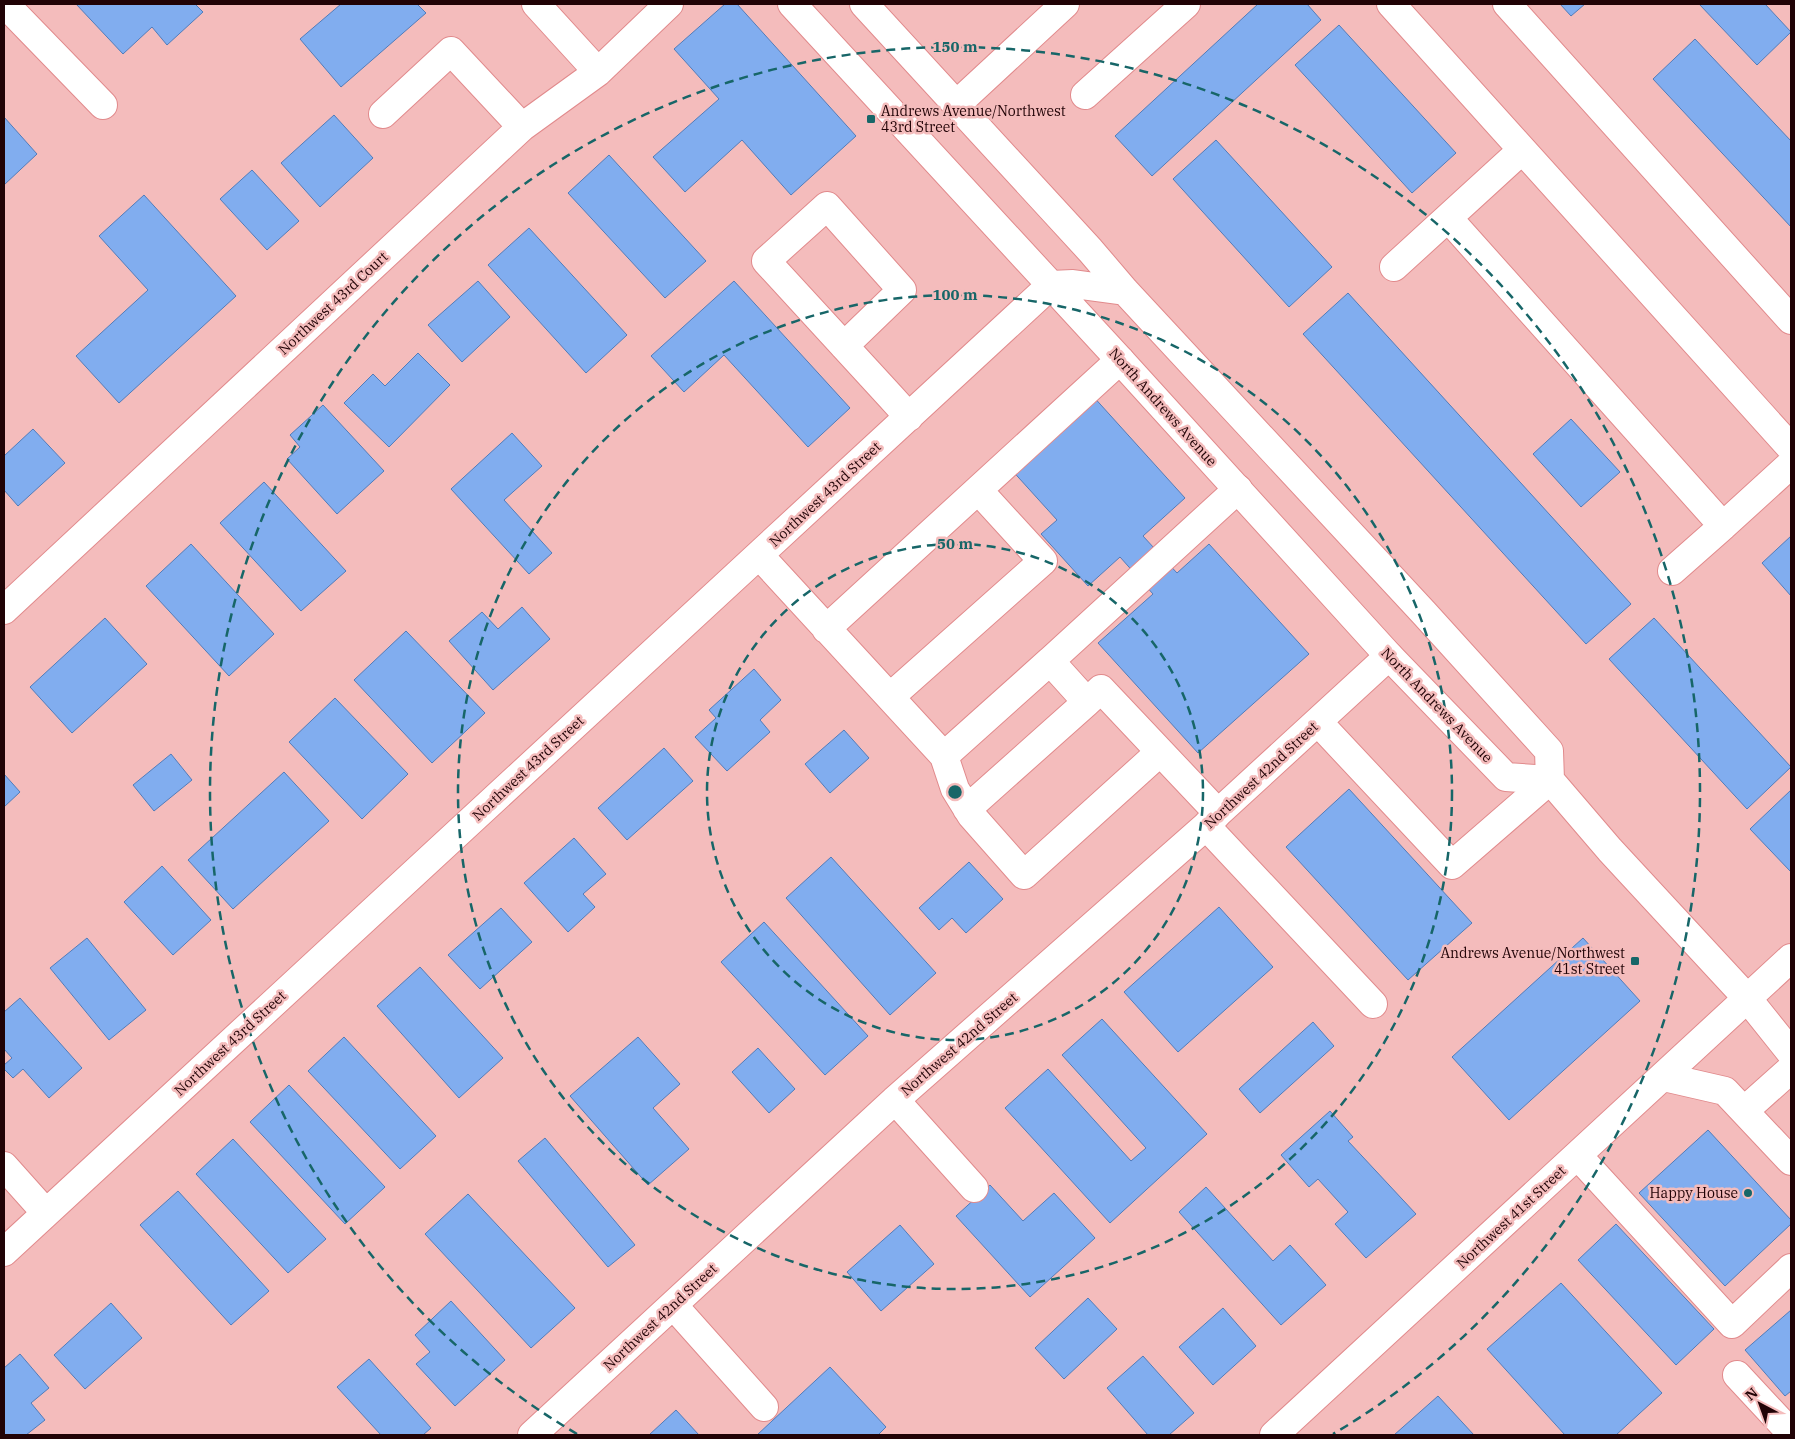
<svg xmlns="http://www.w3.org/2000/svg" width="1795" height="1439" font-family="'IBM Plex Serif',serif">
	<style>
		.building { fill: #81adef; stroke: #517cba }
		.lines { fill: none; stroke-linecap: round; stroke-linejoin: round }
		.minor-casing { stroke: #e18a8c; stroke-width: 30 }
		.major-casing { stroke: #e18a8c; stroke-width: 30 }
		.minor { stroke: #fff; stroke-width: 28 }
		.major { stroke: #fff; stroke-width: 28 }
		.ring { fill: none; stroke: #176668; stroke-width: 2.5; stroke-dasharray: 9 6 }
		.poi-dot { fill: #176668; stroke: #f4bcbc; stroke-width: 2 }
		.labels { text-anchor: middle; dominant-baseline: central; stroke-width: 5; stroke-linejoin: round; paint-order: stroke }
		.poi-label { font-size: 14px; fill: #210306; stroke: #f4bcbc; text-anchor: end }
		.street-label { font-size: 14px; fill: #210306; stroke: #f4bcbc }
		.centre { fill: #176668; stroke: #f4bcbc; stroke-width: 2.5 }
		.ring-label { font-size: 15px; text-anchor: middle; font-weight: bold; fill: #176668; stroke: #f4bcbc; stroke-width: 5; stroke-linejoin: round; paint-order: stroke }
	</style>
	<rect width="100%" height="100%" fill="#f4bcbc"/>
	<path class="building" d="M76,4H195L203,12L167,45L152,27L123,54Z
		M341,4H417L426,13L341,87L300,39Z
		M725,4H737L856,136L791,195L742,140L685,192L653,157L719,99L674,49Z
		M1258,4H1307L1321,20L1152,176L1115,136Z
		M1560,4H1585L1571,16Z
		M1699,4H1765L1791,32L1757,65Z
		M1339,25L1456,153L1412,193L1295,65Z
		M1695,39L1791,141V227L1653,79Z
		M334,115L373,158L320,207L281,163Z
		M4,117L37,154L4,185Z
		M1216,140L1332,267L1289,307L1173,179Z
		M609,155L706,261L665,298L568,193Z
		M252,170L299,221L267,250L220,199Z
		M144,195L236,296L119,403L76,356L148,290L99,236Z
		M529,228L627,335L586,373L488,265Z
		M478,281L510,317L462,362L428,325Z
		M734,281L850,408L808,447L724,355L684,392L651,356Z
		M1348,293L1631,604L1586,644L1303,334Z
		M418,353L450,385L389,447L344,403L373,374L385,386Z
		M1091,394L1185,498L1143,536L1177,573L1209,544L1309,654L1198,753L1098,643L1153,594L1120,557L1088,586L1041,534L1057,520L1009,467Z
		M323,405L384,471L337,514L287,459L300,447L290,435Z
		M1571,419L1620,472L1581,507L1533,454Z
		M33,429L65,463L18,506L4,490V456Z
		M512,433L542,466L504,500L552,553L529,574L451,489Z
		M264,482L346,571L301,611L220,523Z
		M1791,536V596L1762,563Z
		M191,544L274,634L229,676L146,586Z
		M522,607L550,639L493,690L449,641L482,612L498,629Z
		M105,618L147,664L72,733L30,687Z
		M1654,618L1791,767L1747,809L1609,659Z
		M406,631L485,713L432,763L354,680Z
		M754,669L781,700L760,720L770,732L727,771L695,737L716,718L709,710Z
		M335,698L408,774L362,819L289,742Z
		M844,730L869,758L830,793L805,764Z
		M664,748L693,781L627,840L598,808Z
		M171,754L192,780L154,811L133,785Z
		M284,772L329,821L233,909L188,860Z
		M4,774L20,792L4,807Z
		M1349,789L1472,923L1408,980L1286,847Z
		M1791,790V870L1790,871L1750,829Z
		M574,838L606,874L583,894L595,907L568,932L524,883Z
		M831,857L936,973L890,1015L786,898Z
		M969,862L1003,899L966,933L952,918L939,930L919,908Z
		M162,866L211,920L173,955L124,902Z
		M1219,907L1273,967L1178,1052L1124,992Z
		M501,908L532,942L480,989L448,955Z
		M764,922L868,1036L825,1075L721,962Z
		M87,938L146,1010L109,1040L50,968Z
		M1583,938L1640,1001L1509,1120L1452,1057Z
		M420,967L503,1058L459,1098L377,1006Z
		M20,998L82,1068L49,1098L23,1069L13,1078L4,1069V1065L12,1058L4,1049V1012Z
		M1102,1019L1207,1134L1110,1223L1005,1108L1048,1069L1131,1161L1146,1148L1062,1055Z
		M1313,1022L1334,1046L1260,1113L1239,1089Z
		M344,1037L436,1136L400,1169L308,1071Z
		M638,1037L680,1084L653,1108L689,1149L648,1185L570,1096Z
		M758,1048L795,1089L769,1113L732,1072Z
		M289,1085L385,1187L345,1224L250,1122Z
		M1330,1111L1353,1137L1348,1141L1416,1214L1366,1258L1335,1224L1348,1212L1318,1179L1309,1187L1281,1155Z
		M1708,1130L1791,1220V1224L1725,1286L1639,1193Z
		M545,1138L635,1245L608,1267L518,1161Z
		M233,1139L326,1239L288,1273L196,1174Z
		M990,1185L1023,1221L1054,1193L1095,1238L1030,1297L956,1216Z
		M1206,1187L1273,1261L1290,1245L1326,1285L1281,1325L1179,1212Z
		M178,1191L269,1291L231,1325L140,1225Z
		M468,1194L575,1308L531,1348L425,1234Z
		M1616,1224L1714,1329L1676,1365L1578,1260Z
		M900,1225L934,1264L881,1311L847,1272Z
		M1561,1283L1662,1393L1616,1435H1565L1487,1349Z
		M1088,1298L1117,1329L1064,1379L1035,1348Z
		M451,1301L505,1360L455,1406L416,1364L430,1352L415,1335Z
		M111,1303L142,1338L85,1389L54,1355Z
		M1223,1308L1256,1346L1213,1385L1179,1347Z
		M1791,1310V1391L1785,1396L1745,1350Z
		M20,1354L49,1388L31,1403L45,1420L26,1435H4V1368Z
		M1143,1356L1194,1413L1169,1435H1148L1107,1388Z
		M369,1359L431,1428L423,1435H381L337,1387Z
		M830,1367L886,1427L878,1435H757Z
		M1438,1396L1474,1435H1394Z
		M676,1410L699,1435H649Z"/>
	<g class="lines">
		<defs>
			<path id="minor" d="M5,4L103,105
				M536,4L598,72
				M1391,4L1791,448
				M1507,4L1791,320
				M1085,95L1186,4
				M957,104L1065,4
				M383,114L451,51L522,127
				M1448,218L1723,526L1672,571
				M1394,267L1522,150
				M844,346L902,290L827,206L766,261L890,396L909,417
				M1723,526L1791,464
				M759,555L944,756
				M4,610L522,127L598,72L669,4
				M826,629L1120,360
				M1050,661L944,756L955,789L971,815L1024,875L1160,752
				M890,697L1043,561L978,490
				M1318,722L1452,865L1550,780
				M967,809L1087,702
				M1218,813L1101,689L1087,702L1050,661L1238,489
				M1206,826L1373,1004
				M1664,1077L1725,1091L1791,1161
				M895,1100L974,1188
				M1744,1111L1791,1069
				M1578,1156L1732,1324L1791,1268
				M4,1166L46,1213
				M4,1252L1051,285
				M673,1305L764,1407
				M1737,1375L1791,1433
				M532,1435L895,1100L1206,826L1218,813L1389,656
				M1274,1435L1791,958"/>
			<path id="major" d="M792,4L1120,360L1389,656L1506,777L1550,780
				M864,4L1090,250L1125,291L1424,613L1549,751L1550,780L1610,850L1747,998L1791,1053
				M1051,285L1073,284L1125,291"/>
		</defs>
		<use href="#minor" class="minor-casing"/>
		<use href="#major" class="major-casing"/>
		<use href="#minor" class="minor"/>
		<use href="#major" class="major"/>
	</g>
	<g class="ring">
		<circle cx="955" cy="792" r="248"/>
		<circle cx="955" cy="792" r="497"/>
		<path d="M577 1434A745 745 0 1 1 1333 1434"/>
	</g>
	<g class="poi-dot">
		<rect x="866" y="114" width="10" height="10" rx="2.5"/>
		<rect x="1630" y="956" width="10" height="10" rx="2.5"/>
		<circle cx="1748" cy="1193" r="5"/>
	</g>
	<g class="labels">
		<g class="poi-label">
			<text x="881" y="111" text-anchor="start">Andrews Avenue/Northwest<tspan x="881" dy="16">43rd Street</tspan></text>
			<text x="1625" y="953">Andrews Avenue/Northwest<tspan x="1625" dy="16">41st Street</tspan></text>
			<text x="1738" y="1193">Happy House</text>
		</g>
		<g class="street-label">
			<text transform="translate(333 303) rotate(-43)">Northwest 43rd Court</text>
			<text transform="translate(1163 407) rotate(48)">North Andrews Avenue</text>
			<text transform="translate(825 494) rotate(-43)">Northwest 43rd Street</text>
			<text transform="translate(1437 705) rotate(46)">North Andrews Avenue</text>
			<text transform="translate(528 768) rotate(-43)">Northwest 43rd Street</text>
			<text transform="translate(1261 775) rotate(-43)">Northwest 42nd Street</text>
			<text transform="translate(230 1043) rotate(-43)">Northwest 43rd Street</text>
			<text transform="translate(959 1044) rotate(-41)">Northwest 42nd Street</text>
			<text transform="translate(1511 1217) rotate(-43)">Northwest 41st Street</text>
			<text transform="translate(660 1317) rotate(-43)">Northwest 42nd Street</text>
		</g>
	</g>
	<circle cx="955" cy="792" r="8" class="centre"/>
	<g class="ring-label">
		<text x="955" y="52">150 m</text>
		<text x="955" y="300">100 m</text>
		<text x="955" y="549">50 m</text>
	</g>
	<rect width="1795" height="1439" fill="none" stroke="#210306" stroke-width="10"/>
	<g transform="translate(1760 1404) rotate(319)" stroke="#f4bcbc" stroke-width="4" paint-order="stroke">
	<path d="M0-4L9 19L0 12L-9 19Z" fill="#210306"/>
	<text y="-8" font-size="14" font-weight="bold" text-anchor="middle" fill="#210306">N</text>
	</g>
</svg>
